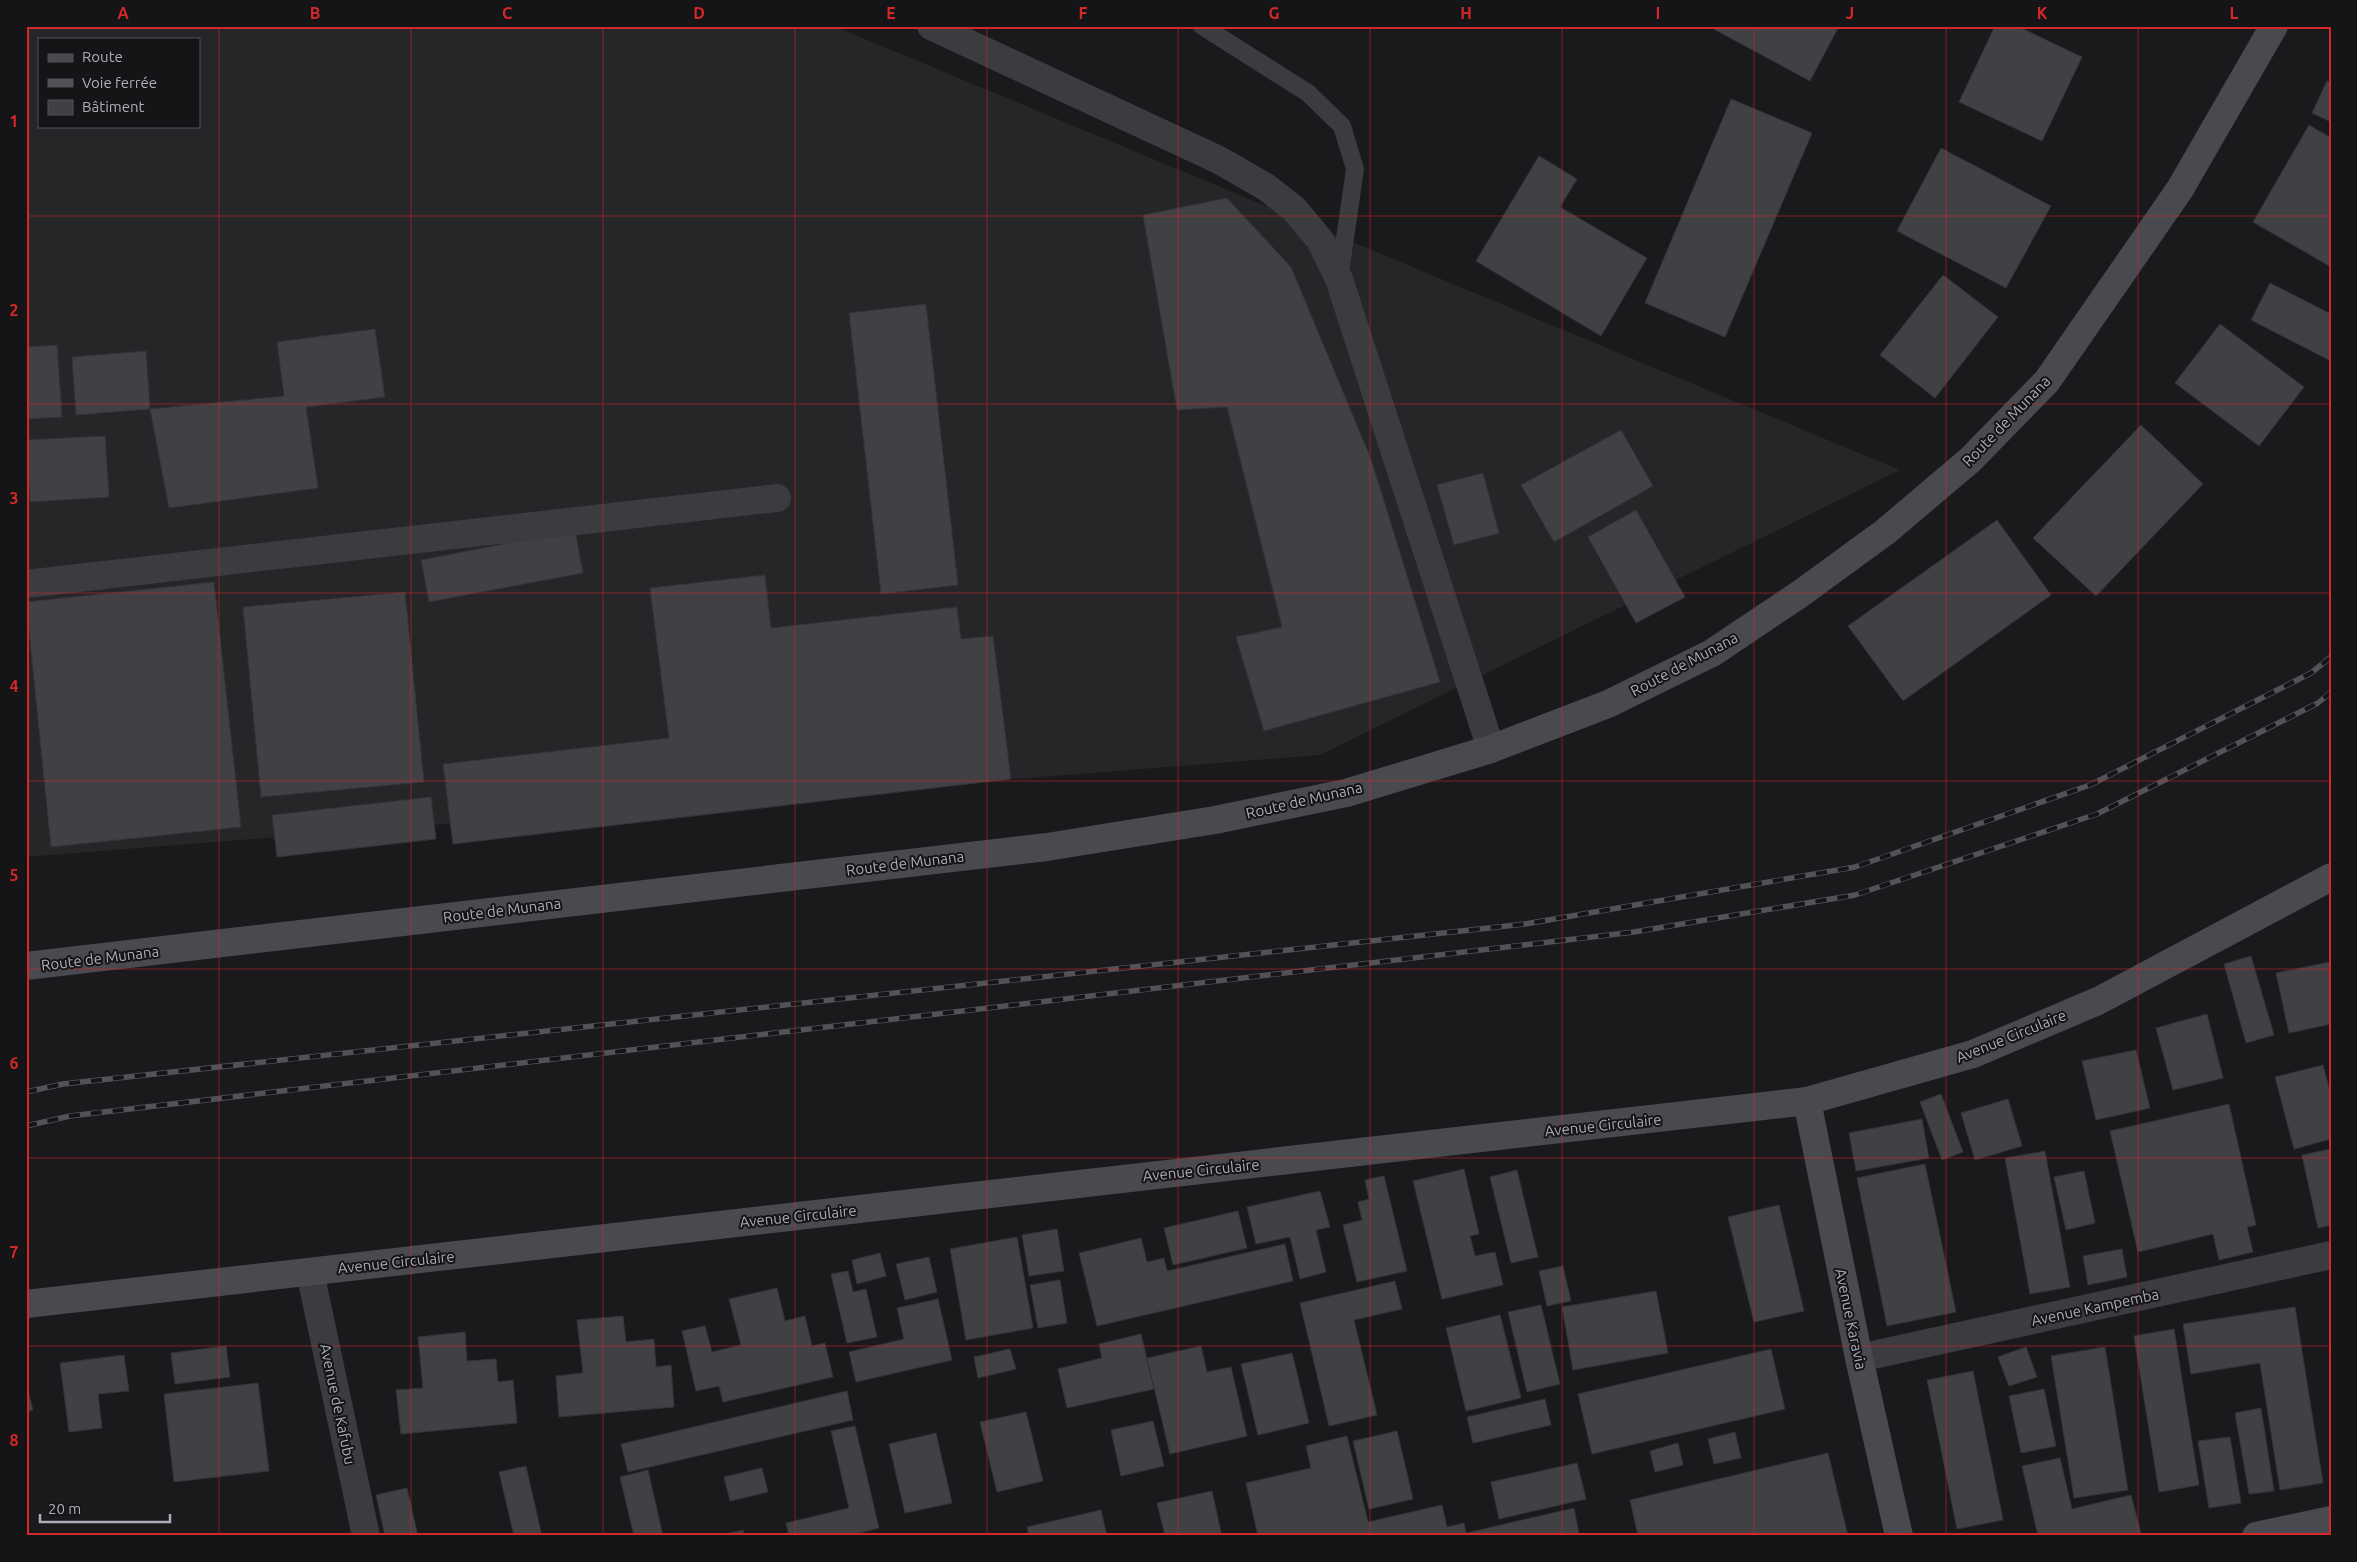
<svg xmlns="http://www.w3.org/2000/svg" width="2357" height="1562" font-family="Ubuntu,sans-serif">
	<style>
		.built { fill: #262528; fill-rule: evenodd }
		.building { fill: #414145; stroke: #343337 }
		.lines { fill: none; stroke-linecap: round; stroke-linejoin: round }
		.lane { stroke: #3b3b40; stroke-width: 18 }
		.street { stroke: #3b3b40; stroke-width: 28 }
		.secondary { stroke: #494950; stroke-width: 28 }
		.rail-casing { stroke: #525259; stroke-width: 5.5 }
		.rail { stroke: #151417; stroke-width: 4; stroke-dasharray: 11; stroke-linecap: butt }
		.grid { fill: none; stroke: #d62828; stroke-width: 1; stroke-opacity: 0.55 }
		.labels { text-anchor: middle; dominant-baseline: central; stroke-width: 4; stroke-linejoin: round; paint-order: stroke }
		.street-label { font-size: 15px; fill: #acaeba; stroke: #151417 }
		.neatline { fill: none; stroke: #d62828; stroke-width: 2 }
		.grid-label { font-size: 16px; text-anchor: middle; font-weight: bold; fill: #d62828 }
	</style>
	<rect width="100%" height="100%" fill="#1a191b"/>
	<path class="built" d="M26,26H834L1900,470L1320,755L26,857ZM39,39H199V126H39Z"/>
	<path class="building" d="M1708,26H1839L1810,81Z
		M1995,26H2017L2082,57L2042,141L1959,102Z
		M2327,81L2331,83V122L2312,113Z
		M1731,99L1812,133L1725,337L1645,303Z
		M2309,125L2331,138V267L2253,222Z
		M1941,148L2051,206L2006,288L1897,231Z
		M1539,156L1577,179L1560,207L1647,258L1601,336L1476,261Z
		M1227,198L1291,267L1371,459L1440,682L1264,731L1236,637L1282,627L1227,407L1177,410L1143,215Z
		M1943,275L1998,317L1935,398L1880,355Z
		M2270,283L2331,314V361L2251,320Z
		M926,304L958,585L881,594L849,313Z
		M2220,324L2304,387L2259,446L2175,383Z
		M375,329L385,397L306,407L318,488L169,508L150,409L284,396L277,342Z
		M57,345L62,417L26,419V347Z
		M146,351L150,409L76,415L72,357Z
		M2141,425L2203,484L2096,596L2033,538Z
		M1621,430L1653,486L1554,542L1521,485Z
		M105,436L109,497L30,502L26,440Z
		M1483,473L1499,533L1454,545L1437,485Z
		M1636,510L1685,597L1636,623L1588,537Z
		M1997,520L2051,595L1903,701L1848,626Z
		M575,530L583,573L429,602L421,560Z
		M765,575L771,628L957,607L961,639L993,636L1011,779L453,844L443,764L669,738L650,588Z
		M214,582L241,827L51,847L26,602Z
		M405,592L424,782L261,797L243,607Z
		M431,797L436,839L277,857L272,815Z
		M2251,956L2274,1035L2246,1043L2224,964Z
		M2330,962L2331,1024L2289,1033L2276,973Z
		M2207,1014L2223,1078L2173,1090L2156,1028Z
		M2136,1050L2150,1108L2096,1120L2082,1061Z
		M2323,1065L2331,1096V1139L2294,1149L2275,1077Z
		M1941,1094L1963,1152L1942,1160L1920,1102Z
		M2008,1099L2022,1146L1975,1160L1961,1113Z
		M2229,1104L2256,1225L2247,1227L2253,1252L2219,1260L2213,1234L2138,1252L2110,1131Z
		M1922,1119L1929,1158L1856,1171L1849,1133Z
		M2331,1149V1225L2318,1228L2302,1155Z
		M2045,1151L2070,1287L2030,1294L2005,1158Z
		M1925,1164L1956,1312L1887,1326L1857,1178Z
		M1464,1169L1479,1234L1470,1236L1475,1256L1495,1252L1503,1285L1442,1299L1413,1181Z
		M1517,1170L1538,1257L1511,1263L1490,1177Z
		M2084,1171L2095,1223L2066,1230L2054,1177Z
		M1384,1176L1407,1271L1357,1282L1343,1225L1362,1220L1358,1202L1369,1199L1365,1180Z
		M1320,1191L1330,1227L1316,1230L1326,1272L1300,1279L1290,1237L1256,1244L1247,1207Z
		M1779,1205L1804,1311L1754,1322L1728,1217Z
		M1238,1211L1247,1248L1173,1265L1164,1228Z
		M1057,1229L1064,1271L1029,1276L1022,1235Z
		M1017,1237L1033,1328L966,1340L950,1249Z
		M1141,1238L1147,1262L1164,1258L1167,1271L1285,1244L1293,1281L1097,1326L1079,1253Z
		M2122,1249L2127,1277L2088,1285L2083,1256Z
		M880,1253L886,1276L857,1284L852,1260Z
		M929,1257L937,1292L905,1300L896,1264Z
		M1563,1266L1571,1301L1547,1306L1539,1271Z
		M848,1271L853,1292L866,1289L877,1337L847,1343L831,1274Z
		M1060,1280L1067,1323L1038,1328L1030,1285Z
		M1395,1281L1402,1309L1354,1320L1377,1415L1329,1426L1300,1303Z
		M777,1288L785,1321L805,1316L812,1346L825,1343L833,1377L723,1402L719,1386L696,1391L682,1331L705,1326L712,1352L741,1345L729,1299Z
		M1656,1291L1668,1353L1573,1370L1562,1307Z
		M938,1299L952,1360L856,1382L849,1352L904,1339L897,1308Z
		M1541,1305L1560,1384L1527,1392L1508,1312Z
		M2295,1307L2323,1483L2280,1490L2260,1363L2191,1374L2183,1324Z
		M1500,1315L1521,1398L1466,1411L1446,1328Z
		M623,1316L626,1342L654,1339L656,1367L671,1365L674,1407L559,1417L556,1376L583,1373L577,1320Z
		M2174,1329L2199,1485L2159,1492L2134,1336Z
		M465,1332L467,1361L496,1359L498,1382L513,1380L517,1423L401,1434L396,1390L423,1388L418,1337Z
		M1141,1334L1154,1389L1067,1408L1058,1369L1102,1358L1099,1344Z
		M226,1346L230,1377L175,1384L171,1353Z
		M1201,1346L1207,1372L1231,1367L1247,1436L1170,1454L1147,1358Z
		M2026,1347L2037,1377L2009,1386L1998,1357Z
		M2105,1347L2128,1490L2074,1498L2051,1356Z
		M1010,1349L1016,1369L978,1378L974,1357Z
		M1771,1349L1785,1409L1592,1454L1578,1394Z
		M1292,1353L1309,1423L1258,1435L1241,1364Z
		M124,1355L129,1391L98,1394L102,1428L69,1432L60,1363Z
		M1973,1371L2003,1520L1957,1529L1927,1380Z
		M26,1383L33,1410L26,1412Z
		M258,1383L269,1471L174,1482L164,1394Z
		M2044,1389L2056,1446L2021,1453L2009,1396Z
		M847,1391L853,1420L628,1472L621,1444Z
		M1545,1399L1551,1425L1473,1443L1467,1417Z
		M2261,1408L2274,1491L2249,1494L2235,1413Z
		M1026,1412L1043,1481L997,1492L980,1422Z
		M1153,1421L1164,1466L1121,1476L1111,1430Z
		M855,1426L879,1528L848,1536H789L786,1523L849,1508L831,1431Z
		M1397,1431L1413,1499L1369,1509L1353,1441Z
		M1735,1432L1741,1458L1714,1464L1708,1439Z
		M936,1433L952,1503L905,1513L889,1444Z
		M1347,1436L1368,1522L1442,1505L1447,1527L1464,1523L1466,1533L1574,1508L1579,1534L1258,1536L1246,1483L1311,1468L1306,1446Z
		M2230,1437L2241,1503L2209,1508L2198,1441Z
		M1678,1443L1683,1465L1655,1472L1650,1451Z
		M1828,1453L1848,1536H1638L1630,1500Z
		M2060,1458L2072,1509L2131,1495L2141,1533L2129,1536H2038L2022,1466Z
		M1577,1463L1586,1499L1499,1519L1491,1482Z
		M526,1466L542,1536H514L499,1472Z
		M762,1468L768,1492L730,1501L724,1477Z
		M648,1470L663,1536H634L620,1477Z
		M407,1488L418,1536H385L376,1495Z
		M1212,1491L1222,1536H1165L1157,1503Z
		M1101,1510L1107,1536H1029L1027,1527Z
		M743,1530L744,1536H716Z"/>
	<g class="lines">
		<path class="lane" d="M1202,26L1308,93L1342,126L1355,169L1339,279"/>
		<path class="street" d="M931,26L1219,160L1266,187L1294,209L1320,240L1339,279L1491,749
			M26,584L777,498
			M310,1272L366,1536
			M1859,1358L2331,1255"/>
		<path class="secondary" d="M26,966L1047,847L1215,820L1346,793L1491,749L1608,704L1712,653L1800,594L1885,532L1970,460L2047,381L2180,189L2274,26
			M1807,1101L1859,1358L1899,1536
			M26,1304L1807,1101L1973,1054L2098,1001L2331,877
			M2256,1536L2331,1520"/>
		<defs>
			<path id="rail" d="M26,1092L63,1084L1525,924L1855,867L2090,785L2311,673L2331,657
				M26,1126L70,1116L1634,932L1855,895L2097,814L2318,703L2331,692"/>
		</defs>
		<use href="#rail" class="rail-casing"/>
		<use href="#rail" class="rail"/>
	</g>
	<path class="grid" d="M219,26V1536M411,26V1536M603,26V1536M795,26V1536M987,26V1536M1178,26V1536M1370,26V1536M1562,26V1536M1754,26V1536M1946,26V1536M2138,26V1536M26,216H2331M26,404H2331M26,593H2331M26,781H2331M26,969H2331M26,1158H2331M26,1346H2331"/>
	<g class="labels">
		<g class="street-label">
			<text transform="translate(2006 421) rotate(-46)">Route de Munana</text>
			<text transform="translate(1684 664) rotate(-28)">Route de Munana</text>
			<text transform="translate(1304 800) rotate(-13)">Route de Munana</text>
			<text transform="translate(905 863) rotate(-7)">Route de Munana</text>
			<text transform="translate(502 910) rotate(-7)">Route de Munana</text>
			<text transform="translate(100 958) rotate(-7)">Route de Munana</text>
			<text transform="translate(2011 1036) rotate(-22)">Avenue Circulaire</text>
			<text transform="translate(1603 1125) rotate(-6)">Avenue Circulaire</text>
			<text transform="translate(1201 1170) rotate(-6)">Avenue Circulaire</text>
			<text transform="translate(798 1216) rotate(-6)">Avenue Circulaire</text>
			<text transform="translate(396 1262) rotate(-6)">Avenue Circulaire</text>
			<text transform="translate(2095 1307) rotate(-12)">Avenue Kampemba</text>
			<text transform="translate(1851 1319) rotate(78)">Avenue Karavia</text>
			<text transform="translate(338 1404) rotate(78)">Avenue de Kafubu</text>
		</g>
	</g>
	<rect width="2357" height="1562" fill="none" stroke="#151417" stroke-width="55"/>
	<rect x="38" y="38" width="162" height="90" fill="#151417" stroke="#515258"/>
	<rect x="48" y="54" width="25" height="8" fill="#494950" stroke="#515258"/>
	<text x="82" y="62" font-size="15" fill="#acaeba">Route</text>
	<rect x="48" y="79" width="25" height="8" fill="#525259" stroke="#515258"/>
	<text x="82" y="88" font-size="15" fill="#acaeba">Voie ferrée</text>
	<rect x="48" y="100" width="25" height="15" fill="#414145" stroke="#515258"/>
	<text x="82" y="112" font-size="15" fill="#acaeba">Bâtiment</text>
	<path d="M40 1514v8h130v-8" fill="none" stroke="#acaeba" stroke-width="2.5"/>
	<text x="48" y="1514" font-size="15" fill="#acaeba" stroke="#151417" stroke-width="4" paint-order="stroke">20 m</text>
	<rect x="28" y="28" width="2302" height="1506" class="neatline"/>
	<g class="grid-label">
		<text x="123" y="19">A</text>
		<text x="315" y="19">B</text>
		<text x="507" y="19">C</text>
		<text x="699" y="19">D</text>
		<text x="891" y="19">E</text>
		<text x="1083" y="19">F</text>
		<text x="1274" y="19">G</text>
		<text x="1466" y="19">H</text>
		<text x="1658" y="19">I</text>
		<text x="1850" y="19">J</text>
		<text x="2042" y="19">K</text>
		<text x="2234" y="19">L</text>
		<text x="14" y="127">1</text>
		<text x="14" y="316">2</text>
		<text x="14" y="504">3</text>
		<text x="14" y="692">4</text>
		<text x="14" y="881">5</text>
		<text x="14" y="1069">6</text>
		<text x="14" y="1258">7</text>
		<text x="14" y="1446">8</text>
	</g>
</svg>
